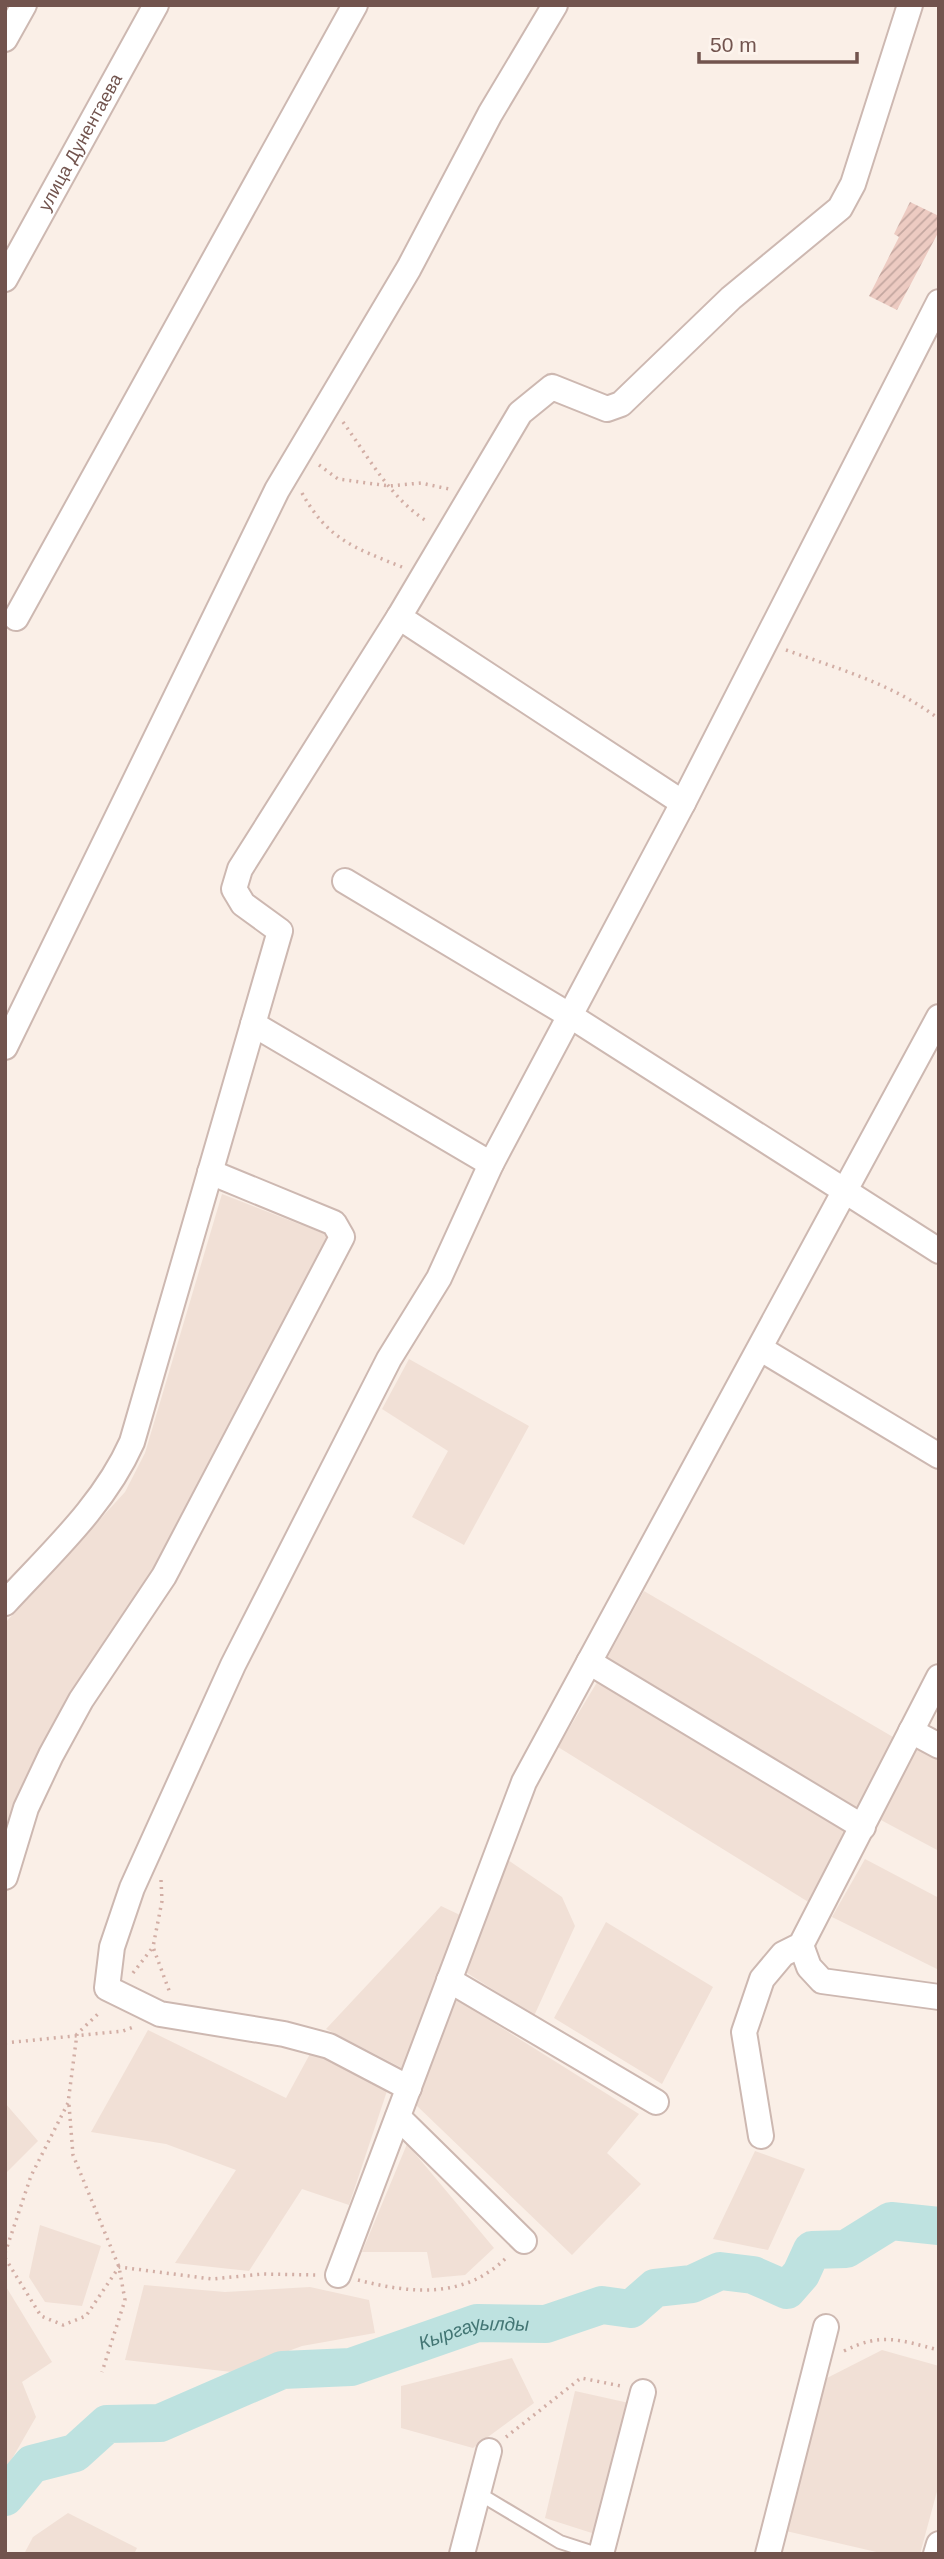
<svg xmlns="http://www.w3.org/2000/svg" width="944" height="2559" font-family="Helvetica,sans-serif">
	<style>
		.residential { fill: #f1e0d6 }
		.lines { fill: none; stroke-linecap: round; stroke-linejoin: round }
		.river { stroke: #bee2e0; stroke-width: 38 }
		.building { fill: url(#building-hatch) }
		.lane-casing { stroke: #cdb8b1; stroke-width: 16 }
		.street-casing { stroke: #cdb8b1; stroke-width: 28 }
		.path { stroke: #d2aea5; stroke-width: 3.5; stroke-dasharray: 2 5; stroke-linecap: butt }
		.lane { stroke: #fff; stroke-width: 12 }
		.street { stroke: #fff; stroke-width: 24 }
		.labels { text-anchor: middle; dominant-baseline: central; stroke-width: 7; stroke-linejoin: round; paint-order: stroke }
		.street-label { font-size: 18px; fill: #72544e; stroke: #fdf4ed }
		.water-label { font-size: 19px; font-style: italic; fill: #437674; stroke: #fdf4ed }
	</style>
	<defs>
		<pattern id="building-hatch" width="6" height="6" patternUnits="userSpaceOnUse" patternTransform="scale(1.75)"><rect width="6" height="6" fill="#edcbc2"/><path d="M-1 1l2-2M0 6l6-6M5 7l2-2" fill="none" stroke="#c4a7a0"/></pattern>
	</defs>
	<rect width="100%" height="100%" fill="#faefe7"/>
	<path class="residential" d="M222,1194L330,1236L156,1571L5,1836V1623L125,1492L145,1453Z
		M409,1359L529,1426L464,1545L412,1517L448,1451L382,1409Z
		M644,1591L893,1737L857,1811L606,1660Z
		M599,1679L848,1831L810,1903L558,1747Z
		M915,1745L939,1758V1851L879,1819Z
		M865,1859L939,1898V1970L832,1917Z
		M508,1860L562,1897L575,1926L534,2016L464,1971Z
		M441,1906L460,1915L402,2068L326,2029Z
		M606,1922L713,1987L662,2084L554,2018Z
		M454,1998L639,2114L607,2153L641,2184L572,2255L415,2104Z
		M148,2030L286,2098L311,2052L387,2091L349,2205L302,2189L249,2271L175,2263L236,2170L166,2144L91,2132Z
		M5,2103L38,2141L5,2174Z
		M407,2144L494,2248L465,2275L432,2278L427,2252H362Z
		M755,2151L805,2169L768,2250L713,2239Z
		M40,2225L101,2246L82,2306L45,2302L29,2277Z
		M5,2285L52,2362L22,2382L36,2417L5,2471Z
		M144,2285L225,2292L310,2287L369,2300L375,2333L302,2346L232,2372L125,2360Z
		M882,2350L939,2366V2484L920,2554H885L786,2531L827,2378Z
		M512,2358L534,2403L473,2448L401,2428V2386Z
		M575,2391L629,2403L595,2534L545,2518Z
		M68,2513L137,2548L134,2554H24L33,2537Z"/>
	<g class="lines">
		<path class="river" id="s1" d="M5,2497L32,2464L75,2453L107,2424L160,2423L282,2370L351,2367L477,2323L546,2324L602,2305L631,2309L655,2288L692,2284L720,2271L753,2275L787,2290L801,2274L812,2250L846,2249L891,2221L939,2226"/>
	</g>
	<path class="building" d="M910,202L939,216V231L897,310L869,296L899,237L894,234Z"/>
	<g class="lines">
		<defs>
			<path id="lane" d="M478,2493L560,2542L597,2554"/>
			<g id="street">
				<path d="M5,39L24,5"/>
				<path id="s2" d="M5,279L156,5"/>
				<path d="M399,617L683,803"/>
				<path d="M16,618L355,5"/>
				<path d="M345,881L569,1015L939,1251"/>
				<path d="M253,1024L491,1164"/>
				<path d="M5,1047L277,490L409,268L490,114L555,5"/>
				<path d="M761,1349L939,1456"/>
				<path d="M5,1603C52,1552 104,1505 132,1442L280,931L243,904L234,889L240,869L399,617L520,413L552,387L607,409L621,404L731,298L840,208L853,184L910,5"/>
				<path d="M589,1662L863,1827"/>
				<path d="M911,1731L939,1746"/>
				<path d="M5,1877L26,1808L51,1755L81,1700L164,1576L342,1237L334,1223L210,1172"/>
				<path d="M801,1945L809,1967L822,1981L939,1997"/>
				<path d="M449,1980L656,2102"/>
				<path d="M409,2088L329,2046L284,2034L160,2014L107,1988L112,1947L132,1888L233,1665L389,1359L439,1278L491,1164L683,803L939,302"/>
				<path d="M398,2117L524,2241"/>
				<path d="M761,2136L744,2032L762,1979L783,1954L801,1945L939,1677"/>
				<path d="M338,2275L524,1782L939,1017"/>
				<path d="M462,2554L489,2451"/>
				<path d="M601,2554L643,2392"/>
				<path d="M768,2554L826,2327"/>
				<path d="M936,2554L939,2544"/>
			</g>
		</defs>
		<use href="#lane" class="lane-casing"/>
		<use href="#street" class="street-casing"/>
		<path class="path" d="M343,422C369,458 391,499 428,522
			M319,465L338,479L389,486L421,483L449,489
			M302,493C328,540 355,548 402,567
			M786,650C839,669 893,684 939,719
			M161,1880L162,1901L153,1947L170,1993
			M133,1973L153,1947
			M5,2043L123,2031L133,2027
			M69,2105L73,2155L119,2267L125,2300L102,2372
			M5,2253L31,2176L68,2103L77,2034L101,2011
			M5,2258L41,2316L63,2325L86,2316L119,2267L212,2279L263,2274L316,2275
			M358,2280C412,2294 465,2299 507,2257
			M844,2351C882,2332 899,2340 939,2350
			M506,2437L581,2378L621,2386"/>
		<use href="#lane" class="lane"/>
		<use href="#street" class="street"/>
	</g>
	<g class="labels">
		<g class="street-label">
			<text stroke="none"><textPath href="#s2" startOffset="156">улица Дунентаева</textPath></text>
		</g>
		<g class="water-label">
			<text stroke="none"><textPath href="#s1" startOffset="514">Кыргауылды</textPath></text>
		</g>
	</g>
	<rect width="944" height="2559" fill="none" stroke="#72544e" stroke-width="14"/>
	<path d="M699 52v10h158v-10" fill="none" stroke="#72544e" stroke-width="3.5"/>
	<text x="710" y="52" font-size="21" fill="#72544e" stroke="#fdf4ed" stroke-width="5" paint-order="stroke">50 m</text>
</svg>
